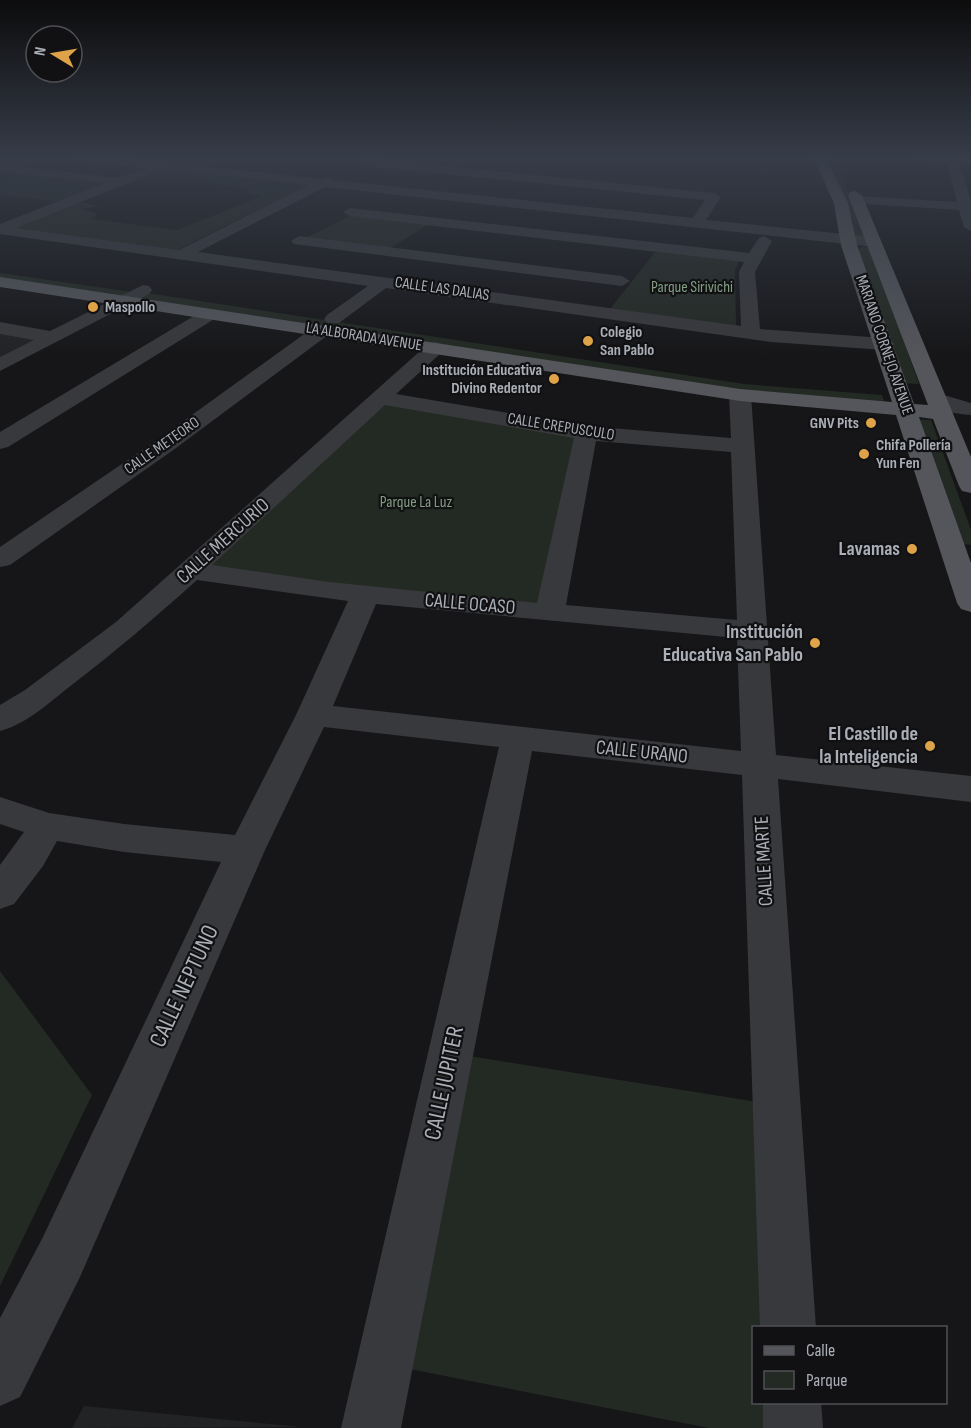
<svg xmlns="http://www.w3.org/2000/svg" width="971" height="1428" font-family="'Sofia Sans Condensed',sans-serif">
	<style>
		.built { fill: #222325 }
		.green { fill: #232a23 }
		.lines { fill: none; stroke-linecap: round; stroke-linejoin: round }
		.minor { fill: #38393c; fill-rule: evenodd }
		.major { fill: #54565b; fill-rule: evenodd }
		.poi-dot { fill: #dea348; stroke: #111113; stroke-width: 2 }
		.labels { text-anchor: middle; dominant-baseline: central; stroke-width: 4.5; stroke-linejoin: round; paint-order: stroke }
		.far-park-label { font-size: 16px; fill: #839f83; stroke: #111113 }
		.far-street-label { font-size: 16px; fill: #aaaeb6; stroke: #111113 }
		.far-poi-label { font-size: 16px; font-weight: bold; fill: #aaaeb6; stroke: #111113; text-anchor: start }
		.street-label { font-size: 20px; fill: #aaaeb6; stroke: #111113 }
		.poi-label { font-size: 20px; font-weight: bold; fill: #aaaeb6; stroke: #111113; text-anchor: end }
		.near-street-label { font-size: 24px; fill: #aaaeb6; stroke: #111113 }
	</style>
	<rect width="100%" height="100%" fill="#161618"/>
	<path class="built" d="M0,333L37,339L0,358Z
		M84,1406L302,1427L72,1428Z"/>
	<path class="green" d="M823,157H835L864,237L854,236C854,208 836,182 823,157Z
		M165,169L310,184L177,250L15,228L80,202L100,206L81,209L98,214L91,219L177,230L262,196L244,193L251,189L193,181L187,183L138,180Z
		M20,171L110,183L62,202L0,195V179Z
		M353,215L432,222L384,252L299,241Z
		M861,247H871L919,384L900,383L858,251Z
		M656,251L740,260L735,270L736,326L610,309Z
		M0,273L132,292L120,297L0,280Z
		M147,293L744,384L882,395L885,404L742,391L135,299Z
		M381,398L586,433L550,612L189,570Z
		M912,419L931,420L971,530V545L955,543Z
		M0,971L92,1095L0,1286Z
		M450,1053L776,1105L788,1327L754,1328V1402L792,1403L793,1428H709L384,1364Z"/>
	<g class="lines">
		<path class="minor" d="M75,157H116L321,179L327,177L333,180L693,218L705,200L365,166L359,162L365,158L714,193L721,197L706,220L874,237L882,242L874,247L325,187L198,252L741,326L739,272L744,262L350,216L343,212L350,208L749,253L759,238L764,236L772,241L755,272L760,329L884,338L891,340L894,344L891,348L884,350L771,342L386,288L339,323H327L324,319L327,315L368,286L0,234V224L105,183L0,172V164L117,178L145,168L81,161ZM163,169L308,185L179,250L16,228Z
			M911,157H971V165L960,164L971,202V231L964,227L959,210L852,203L850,200L857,196L957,202L947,163L917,161Z
			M299,236L622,276L630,281L622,286L294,244L291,241Z
			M143,285L149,286L152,290L149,294L0,371V357L34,340L0,334V322L50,331Z
			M210,309L216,310L219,314L216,318L8,447L0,449V432L204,310Z
			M321,325L328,327L330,331L328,335L176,448L10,565L0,567V547L160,438L314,327Z
			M435,342L442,344L445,348L442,352L396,394L586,426L731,438L729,395L733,391L740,389L747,391L751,395L776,755L971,776V802L778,779L816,1328H760L742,775L532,751L401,1428H341L499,747L324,727L265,850L80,1277L20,1397L0,1406V1318L42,1239L221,862L124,852L57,841L43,866L14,904L0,909V865L24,832L0,824V797L49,813L124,824L235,835L296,715L348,601L197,580C157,616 116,651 73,684C51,701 27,724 0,731V705L25,690L116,622L428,344ZM385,405L574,438L537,603L329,582L212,565ZM596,441L731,452L737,620L566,605ZM376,604L737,638L741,751L333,706Z
			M937,393L971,403V415C957,414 935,411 926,399L930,395Z
			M763,1402H821L823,1428H763Z"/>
		<path class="major" d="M813,157H825L848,203L857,245L914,404L928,405L848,195L850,192L855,191L862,195L971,457V493L962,491L959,486L933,419L919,417L971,563V612L961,609L957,603L896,415L740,401L0,287V277L740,389L892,402L841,245L834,203Z"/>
	</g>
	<linearGradient id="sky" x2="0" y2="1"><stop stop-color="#0c0c0d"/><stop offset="0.44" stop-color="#363c48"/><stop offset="1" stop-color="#363c48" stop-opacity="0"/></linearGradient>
	<rect width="971" height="357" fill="url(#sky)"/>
	<g class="poi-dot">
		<circle cx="93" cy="307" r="6"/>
		<circle cx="588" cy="341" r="6"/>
		<circle cx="554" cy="379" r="6"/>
		<circle cx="871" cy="423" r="6"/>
		<circle cx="864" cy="454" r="6"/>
		<circle cx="912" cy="549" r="6"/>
		<circle cx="815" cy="643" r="6"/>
		<circle cx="930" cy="746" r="6"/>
	</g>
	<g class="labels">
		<g class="far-park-label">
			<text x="692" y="287">Parque Sirivichi</text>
			<text x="416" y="502">Parque La Luz</text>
		</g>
		<g class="far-street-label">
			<text transform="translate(442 289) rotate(8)">CALLE LAS DALIAS</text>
			<text transform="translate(364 337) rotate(9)">LA ALBORADA AVENUE</text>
			<text transform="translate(884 345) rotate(71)">MARIANO CORNEJO AVENUE</text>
			<text transform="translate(561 427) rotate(9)">CALLE CREPUSCULO</text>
			<text transform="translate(162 446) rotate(-35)">CALLE METEORO</text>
		</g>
		<g class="far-poi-label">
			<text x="105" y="307">Maspollo</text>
			<text x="600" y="332">Colegio<tspan x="600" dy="18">San Pablo</tspan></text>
			<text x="542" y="370" text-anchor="end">Institución Educativa<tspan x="542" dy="18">Divino Redentor</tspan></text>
			<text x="859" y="423" text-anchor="end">GNV Pits</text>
			<text x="876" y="445">Chifa Pollería<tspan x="876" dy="18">Yun Fen</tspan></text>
		</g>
		<g class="street-label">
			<text transform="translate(223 541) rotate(-42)">CALLE MERCURIO</text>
			<text transform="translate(470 604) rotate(5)">CALLE OCASO</text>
			<text transform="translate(642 752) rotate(6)">CALLE URANO</text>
			<text transform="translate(764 861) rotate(-93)">CALLE MARTE</text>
		</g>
		<g class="poi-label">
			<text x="900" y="549">Lavamas</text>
			<text x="803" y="632">Institución<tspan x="803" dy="23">Educativa San Pablo</tspan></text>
			<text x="918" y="734">El Castillo de<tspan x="918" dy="23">la Inteligencia</tspan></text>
		</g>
		<g class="near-street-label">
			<text transform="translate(184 986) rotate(-65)">CALLE NEPTUNO</text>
			<text transform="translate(444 1083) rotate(-78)">CALLE JUPITER</text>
		</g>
	</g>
	<rect x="752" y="1326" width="195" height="78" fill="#111113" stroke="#4e5054" stroke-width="1.5"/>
	<rect x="764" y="1346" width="30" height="9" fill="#54565b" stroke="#4e5054" stroke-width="1.5"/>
	<text x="806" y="1356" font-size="18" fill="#aaaeb6">Calle</text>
	<rect x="764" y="1371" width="30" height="18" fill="#232a23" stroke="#4e5054" stroke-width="1.5"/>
	<text x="806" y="1386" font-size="18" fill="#aaaeb6">Parque</text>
	<g transform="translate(54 54) rotate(281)"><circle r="28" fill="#111113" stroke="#4e5054" stroke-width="1.5"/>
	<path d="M0-4.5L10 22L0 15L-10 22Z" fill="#dea348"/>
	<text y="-9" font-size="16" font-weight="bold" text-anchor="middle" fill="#aaaeb6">N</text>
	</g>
</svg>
